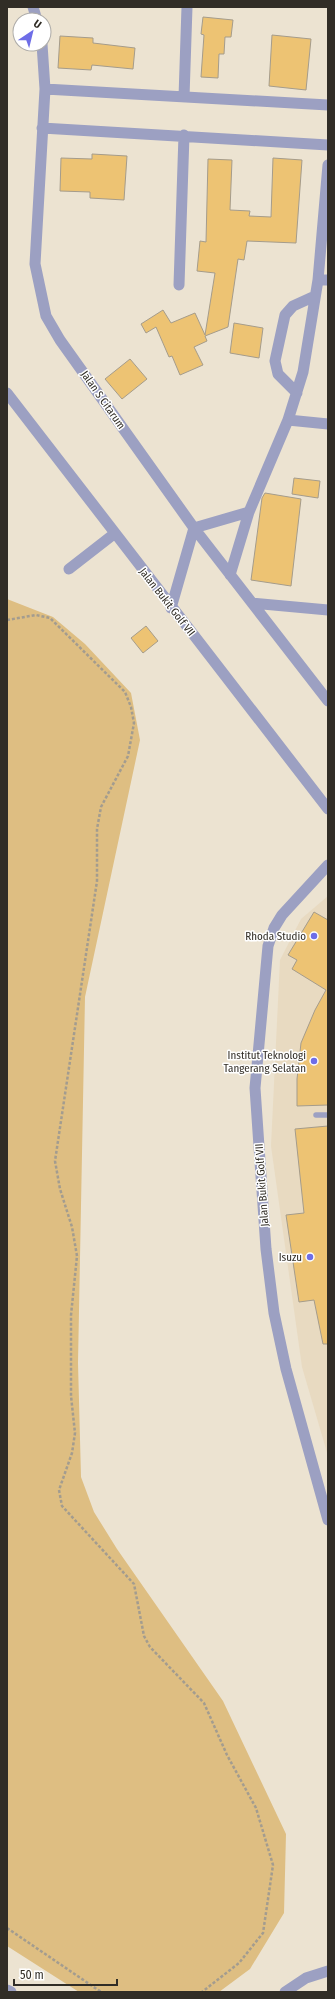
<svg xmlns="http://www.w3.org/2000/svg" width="335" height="1999" font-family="'Fira Sans Condensed',sans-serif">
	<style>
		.built { fill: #e8dac1 }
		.green { fill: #debe82 }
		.building { fill: #edc373; stroke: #a59c8b }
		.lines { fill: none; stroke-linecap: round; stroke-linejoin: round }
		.path { stroke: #a39c8f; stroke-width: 2.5; stroke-dasharray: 3 2; stroke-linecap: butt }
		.service { stroke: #9ca0c2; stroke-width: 5.5 }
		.minor { stroke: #9ca0c2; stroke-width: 11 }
		.poi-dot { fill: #6e6de7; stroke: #fff; stroke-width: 1.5 }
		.labels { text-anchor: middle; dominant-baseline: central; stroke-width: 3; stroke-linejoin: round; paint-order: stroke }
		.street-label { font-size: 11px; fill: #312d26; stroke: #fff }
		.poi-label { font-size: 11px; fill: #312d26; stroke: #fff; text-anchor: end }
	</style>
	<rect width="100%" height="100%" fill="#ece3d1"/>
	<path class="built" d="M328,896V1456L302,1367L271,1146L280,960L301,919Z"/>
	<path class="green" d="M7,599L53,617L85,644L131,693L140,740L85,997L78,1363L81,1477L94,1512L117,1549L223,1701L286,1834L284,1913L250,1969L219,1992H79L7,1946Z"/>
	<path class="building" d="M203,17L233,20L231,37H225L224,54H219L218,78L201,77L204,35L201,34Z
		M272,35L311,39L306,90L269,86Z
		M60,36L93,38V43L135,48L133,69L92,65L91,70L58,68Z
		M92,154L127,156L124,200L90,198V192L60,191L61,158L92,159Z
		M273,158L302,160L296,243L247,241L244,260L238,259L228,327L205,336L207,341L194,347L203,365L180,375L172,356L169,357L156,327L146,333L141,324L163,310L171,323L195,313L205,335L215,273L197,271L200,241L206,242L208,159L232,160L230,210L250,211L249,216L271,217Z
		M234,323L263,328L259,358L230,353Z
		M130,359L147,379L122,399L105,379Z
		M294,478L320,481L318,498L292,494Z
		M265,493L301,499L291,586L251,580L262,498Z
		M146,626L158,641L143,653L131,638Z
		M314,912L328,920V1105L297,1106V1079L301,1043L315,1010L326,990L292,969L297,960L288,955Z
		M328,1126V1344H323L314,1300L299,1302L286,1215L304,1213L295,1129Z"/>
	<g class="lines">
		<path class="path" d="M7,620L36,615L50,618L125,692L131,707L134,723L128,756L101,807L97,829V881L55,1161L60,1189L72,1227L77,1256L71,1315V1396L75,1433L72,1453L59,1490L62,1506L134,1584L144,1636L150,1647L204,1703L227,1755L256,1808L273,1865L263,1933L239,1963L202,1992
			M7,1928L101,1992"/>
		<path class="service" d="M316,1115H328"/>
		<path class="minor" d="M33,7L37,20
			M42,44L45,89L35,264L46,316L60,340L194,528L328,701
			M45,89L328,105
			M184,97L187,7
			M42,128L328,145
			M318,280H328
			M179,285L184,135
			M7,393L328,809
			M297,393L278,374L275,361L285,315L293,306L315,296
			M288,420L328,424
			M249,512L288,420L303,372L318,280L328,165
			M69,569L114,534
			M252,603L328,610
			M171,608L194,528L249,512L230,575
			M328,865L282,915L274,928L268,946L255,1088L266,1249L274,1313L286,1369L328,1520
			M7,1990L11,1992
			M285,1992L306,1978L328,1971"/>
	</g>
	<g class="poi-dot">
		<circle cx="314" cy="936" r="4"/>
		<circle cx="314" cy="1061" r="4"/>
		<circle cx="310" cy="1257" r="4"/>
	</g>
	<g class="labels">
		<g class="street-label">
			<text transform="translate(103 400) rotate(55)">Jalan S Citarum</text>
			<text transform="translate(167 602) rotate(52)">Jalan Bukit Golf VII</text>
			<text transform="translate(262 1185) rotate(-94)">Jalan Bukit Golf VII</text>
		</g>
		<g class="poi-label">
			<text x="306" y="936">Rhoda Studio</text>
			<text x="306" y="1055">Institut Teknologi<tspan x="306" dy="13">Tangerang Selatan</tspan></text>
			<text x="302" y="1257">Isuzu</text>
		</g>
	</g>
	<rect width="335" height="1999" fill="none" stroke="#312d26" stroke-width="16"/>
	<g transform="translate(32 32) rotate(35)"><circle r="19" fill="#ffffff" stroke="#adaba8"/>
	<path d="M0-3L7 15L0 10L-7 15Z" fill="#6e6de7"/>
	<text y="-6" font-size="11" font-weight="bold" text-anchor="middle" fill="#312d26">U</text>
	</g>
	<path d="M14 1979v6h103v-6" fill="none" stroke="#312d26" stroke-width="2"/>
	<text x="20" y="1979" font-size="12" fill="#312d26" stroke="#ffffff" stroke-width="3" paint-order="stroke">50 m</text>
</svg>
